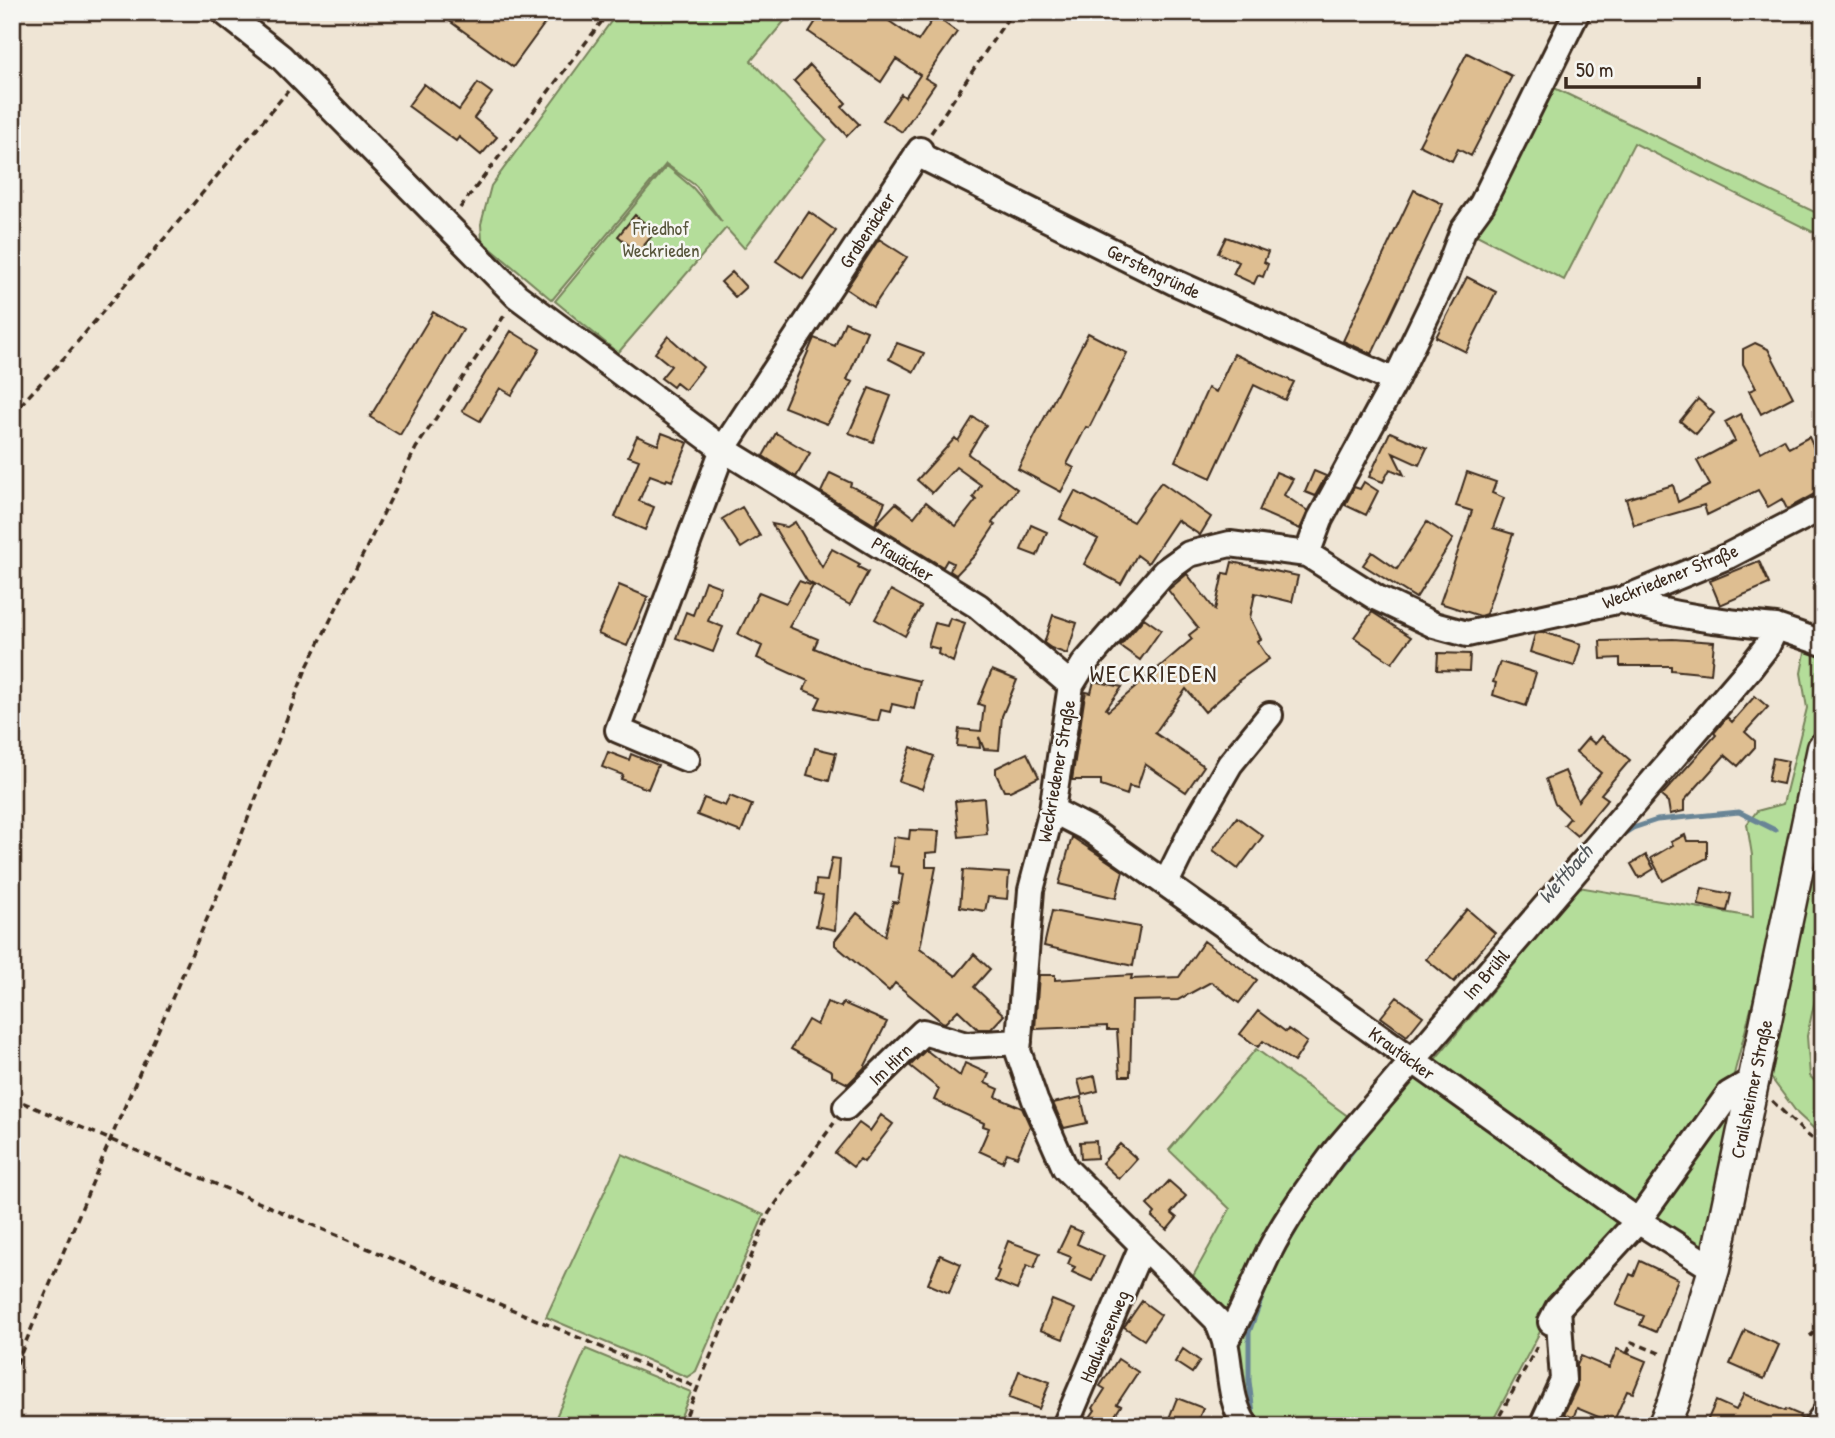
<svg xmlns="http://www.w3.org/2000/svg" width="1835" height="1438" font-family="'Patrick Hand',sans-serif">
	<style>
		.green { fill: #b4dd9a; stroke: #78845c; stroke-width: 2 }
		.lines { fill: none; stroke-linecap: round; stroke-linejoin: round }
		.stream { stroke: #698596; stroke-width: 5 }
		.building { fill: #debe91; stroke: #3b2a1e; stroke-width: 2 }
		.minor-casing { stroke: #3b2a1e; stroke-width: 30 }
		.major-casing { stroke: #3b2a1e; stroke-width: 35 }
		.path { stroke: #3b2a1e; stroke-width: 3.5; stroke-dasharray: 7 5; stroke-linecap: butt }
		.minor { stroke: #f6f6f2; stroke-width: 24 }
		.major { stroke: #f6f6f2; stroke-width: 30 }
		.labels { text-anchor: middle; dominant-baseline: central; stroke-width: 5; stroke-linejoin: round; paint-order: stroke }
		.park-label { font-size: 19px; fill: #59573d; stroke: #f6f6f2 }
		.street-label { font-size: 19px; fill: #3b2a1e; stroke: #f6f6f2 }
		.water-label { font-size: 21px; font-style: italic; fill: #52575a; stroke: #f6f6f2 }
		.quarter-label { font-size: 23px; letter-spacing: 2px; fill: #3b2a1e; stroke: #f6f6f2 }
	</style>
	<rect width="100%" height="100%" fill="#efe5d5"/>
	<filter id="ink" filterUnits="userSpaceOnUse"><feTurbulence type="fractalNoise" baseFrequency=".0143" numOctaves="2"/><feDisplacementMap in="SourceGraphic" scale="14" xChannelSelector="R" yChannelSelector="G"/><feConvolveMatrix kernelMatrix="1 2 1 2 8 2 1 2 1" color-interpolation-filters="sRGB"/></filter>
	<g filter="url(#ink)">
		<path class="green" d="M618,12H792L751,61L826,139L744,248L726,228L618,353L555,301L667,166L693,188L722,222L696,186L666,164L552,300L482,241L481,224L491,186Z
			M1548,85L1823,216V237L1634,143L1564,280L1471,232Z
			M1807,642L1823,656V691L1773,924L1732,1082L1720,1085L1633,1208L1432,1063L1579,887L1753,917L1752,855L1747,824L1757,811L1783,804L1807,708L1801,673Z
			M1823,816V963L1807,1036L1810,1076L1823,1090V1137L1798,1114L1766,1071Z
			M1256,1049L1349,1117L1291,1191L1226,1316L1192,1278L1230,1209L1169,1150Z
			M1406,1071L1421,1075L1615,1218L1622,1226L1551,1311L1490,1426H1252L1236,1363L1243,1323L1260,1276Z
			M1738,1095L1702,1252L1654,1213Z
			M622,1154L764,1215L696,1371L687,1377L546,1317Z
			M586,1349L691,1392L677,1426H552Z"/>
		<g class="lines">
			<path class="stream" d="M1619,837L1633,828L1657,820L1739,812L1775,830
				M1334,1174L1367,1133
				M1282,1253L1295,1231
				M1254,1421L1249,1381V1332L1267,1284"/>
		</g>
		<path class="building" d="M437,12H553L513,67Z
			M822,12H876L918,41L935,16L957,32L925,78L935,84L902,132L883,120L901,94L905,97L920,75L896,59L881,82L809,32Z
			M1467,53L1512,76L1471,156L1458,149L1452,161L1419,145Z
			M810,65L846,103L842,107L859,124L847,136L794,81Z
			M478,83L492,93L474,118L497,137L481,155L459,137L456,141L408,106L424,84L459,110Z
			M1414,190L1443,204L1372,354L1343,341Z
			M809,212L836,231L803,279L776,261Z
			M635,215L655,232L638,253L618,236Z
			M1226,237L1268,252L1264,262L1268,264L1263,277L1258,275L1254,284L1233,274L1239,262L1218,253Z
			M879,239L907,257L873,307L846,289Z
			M732,272L746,287L735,297L721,282Z
			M1467,277L1496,292L1466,352L1436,337Z
			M433,312L463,330L400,435L370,417Z
			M845,322L867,331L847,380L853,382L827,424L784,407L814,338L835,346Z
			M511,331L540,349L512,395L500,388L480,421L462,411Z
			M1088,333L1127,353L1089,428L1086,427L1067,464L1074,468L1061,492L1018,469Z
			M668,336L703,367L685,390L676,383L673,387L661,378L671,366L655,353Z
			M897,343L924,353L914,372L889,359Z
			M1755,343L1768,349L1793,397L1761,414L1749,391L1756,388L1743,364V349Z
			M1234,354L1294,382L1285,400L1254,385L1211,478L1175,461L1208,388L1216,392Z
			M869,388L891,396L873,442L849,433Z
			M1698,399L1714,413L1696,434L1680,421Z
			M1740,414L1761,452L1784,439L1789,448L1809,437L1814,448L1823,438V489L1787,509L1782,499L1768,507L1758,490L1707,515L1704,505L1634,525L1626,499L1673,485L1678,502L1710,485L1697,461L1735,441L1725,422Z
			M973,417L986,425L968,454L1017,489L992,523L995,525L975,555L956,575L950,571L953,563L947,560L943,567L875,525L896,503L914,517L926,502L956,526L976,500L973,497L981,485L956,467L932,493L917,480L955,438L958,441Z
			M1390,432L1427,448L1419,465L1393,453L1404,475L1390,469L1383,482L1369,477Z
			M662,433L688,443L672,481L667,479L666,481L650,475L639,501L654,507L645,530L615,517L639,460L628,456L637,436L658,445Z
			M776,433L810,453L796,477L763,456Z
			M1314,471L1326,476L1315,496L1305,492Z
			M1276,472L1293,479L1284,495L1308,511L1300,529L1259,511Z
			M1467,472L1496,482L1492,493L1504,498L1493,528L1513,534L1486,614L1480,616L1440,603L1472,511L1456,506Z
			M830,473L851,483L850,486L885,502L875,525L821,492Z
			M1161,482L1211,517L1200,535L1177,520L1148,563L1137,555L1121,584L1084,564L1098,539L1060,519L1075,491L1133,522Z
			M1364,482L1378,491L1366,515L1345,505L1354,487L1360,489Z
			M742,507L760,536L741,548L722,519Z
			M795,522L822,567L832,549L860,564L858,567L868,572L850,605L807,581L772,524L787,527Z
			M1427,522L1453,539L1416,598L1363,565L1372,552L1397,569Z
			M1031,525L1047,532L1037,556L1021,550Z
			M1759,561L1769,584L1720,605L1710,581Z
			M1232,562L1298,576L1292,602L1255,593L1250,618L1261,639L1257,641L1269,659L1238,681L1239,682L1205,712L1186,689L1155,733L1204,766L1186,792L1145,764L1137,788L1129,786L1127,795L1101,786V780H1072L1084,701L1086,692L1091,693L1094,681L1122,687L1106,709L1108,711L1192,639L1189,635L1198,628L1168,590L1187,574L1215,610L1223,573L1229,574Z
			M705,581L721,587L708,621L723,627L713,652L676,638L686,612L693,615Z
			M799,581L813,586L789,627L818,639L814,648L859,667L920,681L914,709L892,704L890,712L881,710L878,721L816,708L821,697L804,690L808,681L757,658L762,646L738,634L759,592L786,603Z
			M619,585L648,597L627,646L598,634Z
			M891,590L921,607L905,636L875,619Z
			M1372,612L1411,637L1392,663L1354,637Z
			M1053,615L1077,623L1067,654L1051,648L1044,643Z
			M950,618L965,623L953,662L938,654L939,649L928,646L935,623L947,626Z
			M1144,618L1161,630L1140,660L1120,646Z
			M1543,632L1581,644L1574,666L1530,652L1535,634Z
			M1673,639L1714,642L1711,674L1671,670V666H1620V658L1601,659L1600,641Z
			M1438,653L1470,654L1469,671L1437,670Z
			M1500,662L1536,673L1526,706L1493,695L1496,683L1493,682Z
			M992,670L1017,680L1002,716L999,750L984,749L979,737L980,748L957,746L959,729L981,731L984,706L978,704Z
			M1755,696L1768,707L1745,732L1755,741V747L1738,766L1725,755L1684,801V811L1670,814L1668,802L1661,796L1716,735L1714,733L1727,717L1732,722Z
			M1602,736L1630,760L1601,794L1608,799L1577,836L1564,825L1570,818L1555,804L1546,779L1565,771L1578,801L1601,773L1576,752L1588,738L1595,744Z
			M911,747L934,756L922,789L899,781Z
			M815,748L836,753L829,781L807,775Z
			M608,752L629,760L631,754L658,765L648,789L621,779L623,775L602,767Z
			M1027,753L1039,777L1010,791H1004L996,774V768Z
			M1773,758L1788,761L1783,784L1768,781Z
			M730,796L752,805L741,832L697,815L704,798L725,806Z
			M984,798L987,834L959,837L955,801Z
			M1237,817L1263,836L1238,869L1213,850Z
			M910,830L939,831L937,852L926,853V867H936L920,948L956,976L974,954L990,969L974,987L1004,1015L991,1029H978L958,1010L945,1023L942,1022L895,983L889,991L835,945V940L857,913L885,936L893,902L898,903L903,874L899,873V867L890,866L894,837L909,839Z
			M1685,835L1687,841H1707V858L1663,881L1651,858L1673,845L1671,842Z
			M1072,837L1123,871L1116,898L1059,884Z
			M1646,855L1654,869L1639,878L1631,864Z
			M832,858L840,859L835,930L816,926L823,895L815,894L816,880L827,881Z
			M963,870L1009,873L1007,899L988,897L985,911L960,907Z
			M1702,888L1731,894L1727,911L1698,905Z
			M1467,909L1495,933L1454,982L1426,959Z
			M1052,911L1140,927L1133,966L1044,946Z
			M1204,941L1257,980L1239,1003L1211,982L1178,1000L1132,1001L1130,1076H1120L1117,1030H1107V1026L1035,1029L1039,975H1055V980L1132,975L1131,979L1179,977Z
			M1397,997L1423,1016L1407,1036L1381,1017Z
			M827,1002L841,1007L843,1003L887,1022L864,1068L848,1084L832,1076V1071L791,1049L808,1020L817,1025Z
			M1258,1011L1286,1032L1288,1029L1307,1042L1294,1062L1263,1041L1258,1047L1240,1034Z
			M926,1050L960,1076L965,1063L989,1074L985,1083L999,1089L996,1097L1022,1108L1030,1126L1017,1157L1007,1153L1003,1162L979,1151L989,1128L983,1126L984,1123L934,1100L939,1089L910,1066Z
			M1095,1076L1098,1091L1082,1095L1078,1080Z
			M1081,1097L1087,1123L1064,1128L1053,1103Z
			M881,1115L893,1124L864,1162L860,1159L853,1167L835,1153L859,1123L870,1131Z
			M1096,1141L1097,1158L1081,1159L1080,1142Z
			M1120,1144L1137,1159L1119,1179L1102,1163Z
			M1169,1181L1186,1196L1171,1213L1177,1218L1167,1230L1152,1217L1155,1213L1147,1205Z
			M1070,1227L1082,1232L1077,1244L1104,1256L1092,1281L1072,1272L1075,1267L1068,1264L1071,1257L1058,1252Z
			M1008,1241L1040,1253L1034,1268L1027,1265L1017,1290L995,1281L999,1271L997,1270Z
			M940,1255L961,1264L949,1293L928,1284Z
			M1640,1261L1678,1279L1656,1332L1640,1325L1644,1316L1616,1305L1630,1274L1634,1276Z
			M1052,1300L1075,1309L1063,1339L1040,1330Z
			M1142,1301L1161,1315L1144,1340L1124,1327Z
			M1745,1330L1779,1345L1764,1379L1730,1364Z
			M1183,1349L1200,1361L1192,1373L1175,1362Z
			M1617,1349L1646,1361L1633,1393L1627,1391L1613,1423L1577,1408L1573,1418L1564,1414L1577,1386V1365L1581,1356L1609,1368Z
			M1118,1359L1138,1372L1117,1404L1121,1406L1108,1426H1084L1095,1410L1093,1408L1105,1389L1100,1386Z
			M1019,1371L1050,1382L1039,1409L1009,1398Z
			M1744,1394L1785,1411L1786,1409L1800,1415L1799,1417L1803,1419L1801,1426H1778L1767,1419L1764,1426H1705L1716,1401L1736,1410Z
			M1177,1398L1203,1408L1196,1426H1166Z"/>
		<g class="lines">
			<defs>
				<path id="minor" d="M224,12L281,57L517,296L723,449L978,606L1071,685
					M917,154L1174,282L1395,381
					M1307,554L1320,519L1395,381L1446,275L1463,230L1482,204L1577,12
					M1776,627L1823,643
					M687,759L618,730L723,449L920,150
					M1052,810L1089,829L1638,1221L1714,1269
					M1166,883L1193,828L1230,764L1270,715
					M846,1107L923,1032L966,1045L1019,1042
					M1551,1322L1558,1308L1638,1221L1729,1094L1753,1080
					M1225,1342C1243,1312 1253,1285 1268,1254C1287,1216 1312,1183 1337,1149L1750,668L1767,646L1776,627C1724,622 1672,616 1621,600
					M1065,1426L1142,1246
					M1246,1426C1229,1403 1231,1369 1225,1342C1223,1335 1220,1328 1217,1320L1065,1168L1035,1100L1018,1051L1031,890L1052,810L1071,685L1084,664L1164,572L1189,554L1230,544L1307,554L1377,598L1434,625L1467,634L1621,600L1728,556L1823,507
					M1542,1426L1563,1380L1558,1308
					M1816,1426L1823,1416"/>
				<path id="major" d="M1663,1426L1674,1401L1714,1269L1823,748"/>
			</defs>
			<use href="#minor" class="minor-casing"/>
			<use href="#major" class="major-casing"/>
			<path class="path" d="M931,133L1012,12
				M460,208L609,12
				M12,414L64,358L288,91
				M12,1098L698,1388
				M1772,1101L1806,1134L1823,1146
				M1810,1336L1823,1326
				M1627,1354L1632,1342L1664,1355
				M12,1375L111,1138L224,880L306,669L416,448L506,313
				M682,1426L769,1213L834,1123
				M1494,1426L1538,1345"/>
			<use href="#minor" class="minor"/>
			<use href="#major" class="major"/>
		</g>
	</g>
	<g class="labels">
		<g class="park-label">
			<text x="661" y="228">Friedhof<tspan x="661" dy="22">Weckrieden</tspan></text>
		</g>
		<g class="street-label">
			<text transform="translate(867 230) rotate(-57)">Grabenäcker</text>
			<text transform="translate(1154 271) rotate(26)">Gerstengründe</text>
			<text transform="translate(903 559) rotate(31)">Pfauäcker</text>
			<text transform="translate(1670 576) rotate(-22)">Weckriedener Straße</text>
			<text transform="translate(1056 771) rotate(-80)">Weckriedener Straße</text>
			<text transform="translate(1486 974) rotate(-49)">Im Brühl</text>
			<text transform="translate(1402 1053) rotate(36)">Krautäcker</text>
			<text transform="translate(890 1064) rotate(-44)">Im Hirn</text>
			<text transform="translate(1751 1089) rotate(-78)">Crailsheimer Straße</text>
			<text transform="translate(1104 1336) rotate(-67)">Haalwiesenweg</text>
		</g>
		<g class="water-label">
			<text transform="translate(1565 874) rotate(-49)">Wettbach</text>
		</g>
		<g class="quarter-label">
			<text x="1154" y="673">WECKRIEDEN</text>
		</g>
	</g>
	<rect width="1835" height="1438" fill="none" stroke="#f6f6f2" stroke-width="42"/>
	<rect x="21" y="21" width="1793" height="1396" fill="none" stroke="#3b2a1e" stroke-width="2.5" filter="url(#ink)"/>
	<path d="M1566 77v10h133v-10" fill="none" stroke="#3b2a1e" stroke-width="3.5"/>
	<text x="1576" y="77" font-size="21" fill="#3b2a1e" stroke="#f6f6f2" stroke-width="5" paint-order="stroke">50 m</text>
</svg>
